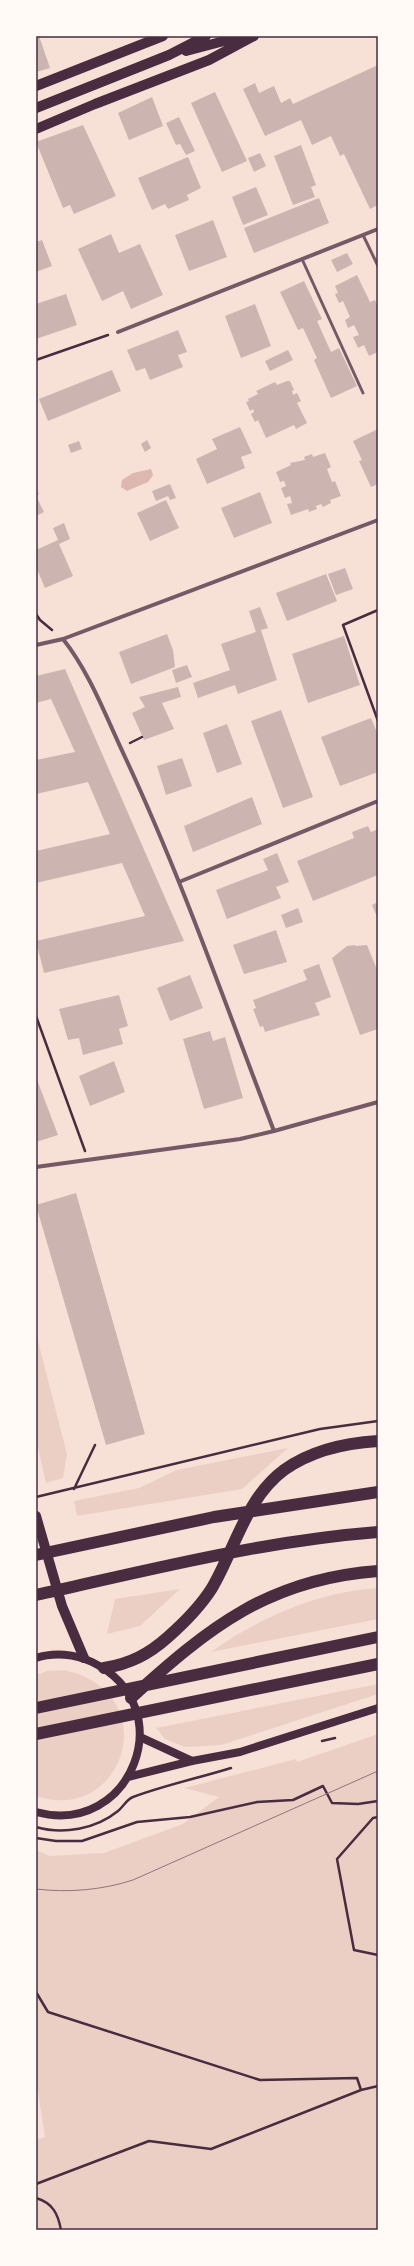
<svg xmlns="http://www.w3.org/2000/svg" width="414" height="2266" font-family="Raleway,sans-serif">
	<style>
		.green { fill: #ebcfc5 }
		.water { fill: #dcb8b0 }
		.building { fill: #ccb4b1 }
		.lines { fill: none; stroke-linecap: round; stroke-linejoin: round }
		.path { stroke: #4a2c40; stroke-width: 2.5 }
		.service { stroke: #755966; stroke-width: 3 }
		.minor { stroke: #755966; stroke-width: 4 }
		.secondary { stroke: #4a2c40; stroke-width: 8 }
		.primary { stroke: #4a2c40; stroke-width: 10 }
		.motorway { stroke: #4a2c40; stroke-width: 12 }
		.tram { stroke: #8f747c; stroke-width: 1 }
		.neatline { fill: none; stroke: #4a2c40; stroke-width: 1.5 }
	</style>
	<rect width="100%" height="100%" fill="#f7e1d7"/>
	<path class="green" d="M36,1333L67,1454L63,1478L46,1483L36,1439Z
		M288,1448L242,1489L77,1516L74,1501L139,1488L177,1470Z
		M378,1588V1619L211,1652C261,1617 317,1592 378,1588Z
		M180,1589L140,1626L107,1634L115,1599Z
		M64,1670C167,1692 124,1826 36,1796V1675L47,1671Z
		M378,1684V1694L221,1745L185,1747L165,1739L156,1728Z
		M378,1734V2230H36V2140L45,2137L36,2079V1850L49,1856L104,1853L183,1824L219,1797L184,1788L296,1759L297,1762Z"/>
	<path class="water" d="M151,469L153,475L148,482L127,491L121,487L122,480L133,473Z"/>
	<path class="building" d="M36,36H39L50,68L36,72Z
		M378,65V205L370,209L344,154L340,156L331,136L312,145L301,120L265,136L243,89L255,83L259,93L274,86L281,103L290,98L293,104Z
		M215,92L247,161L222,172L191,103Z
		M152,97L163,126L129,140L118,113Z
		M179,117L195,151L186,155L180,144L176,145L166,123Z
		M83,125L116,196L74,214L70,205L63,208L36,142Z
		M301,145L316,185L311,187L315,197L293,205L274,156Z
		M260,153L266,166L254,172L248,158Z
		M188,157L201,188L187,195L189,200L168,209L165,204L152,210L138,178Z
		M256,187L268,215L243,225L232,197Z
		M319,198L329,223L254,253L244,228Z
		M213,220L227,257L189,271L175,235Z
		M111,234L119,253L140,244L163,295L131,309L123,291L102,301L78,249Z
		M42,240L52,266L36,272V242Z
		M347,253L353,264L337,272L331,260Z
		M357,275L370,302L375,300L378,307V352L369,356L364,345L358,348L353,337L359,335L354,325L348,328L345,320L350,317L343,301L339,303L335,294L338,293L335,286Z
		M304,281L322,319L317,321L331,352L339,348L357,386L331,398L314,360L317,358L303,328L298,330L280,292Z
		M66,294L77,325L36,339V304Z
		M255,304L271,346L241,358L225,316Z
		M178,330L187,352L178,355L183,367L150,380L145,368L136,371L127,350Z
		M288,350L293,360L270,371L265,361Z
		M112,370L121,391L48,421L39,399Z
		M287,381H290L294,390L292,391L293,395L297,393L301,401L297,403L307,423L296,429L294,425L266,438L258,420L255,422L251,414L254,412L253,409L250,411L246,402L249,401L248,399L258,394L256,391L275,382L277,385Z
		M240,427L252,453L241,457L245,468L207,484L196,459L217,449L212,439Z
		M378,429V484L371,487L359,461L362,460L353,441Z
		M147,440L151,448L145,452L141,444Z
		M79,441L82,449L71,453L68,445Z
		M325,453L331,467L327,469L332,482L335,481L341,496L330,500L331,503L323,507L321,504L316,506L317,509L309,512L308,509L291,515L287,504L292,503L290,496L285,498L281,488L286,486L284,481L280,482L276,472L291,465L290,463L305,460L304,457L312,454L313,457Z
		M170,484L176,498L170,500L168,496L156,501L152,491Z
		M36,489L39,494L36,496L44,512L36,516Z
		M260,492L272,523L234,538L221,508Z
		M166,500L179,528L150,541L137,513Z
		M64,523L70,539L59,544L73,576L45,588L36,567V550L58,540L53,528Z
		M345,568L353,589L336,595L328,574Z
		M326,574L337,601L287,621L276,593Z
		M260,607L268,628L261,630L277,680L238,694L235,685L198,698L193,683L230,670L221,644L256,632L249,611Z
		M167,634L173,650L175,667L131,684L119,652Z
		M344,636L360,685L308,703L292,654Z
		M187,665L192,677L176,683L172,670Z
		M65,669L184,941L44,973L36,941L145,916L122,863L36,883V851L110,834L88,782L36,794V760L75,752L51,699L36,703V676Z
		M178,687L181,697L162,703L174,729L144,740L132,713L145,707L139,697Z
		M281,710L313,797L283,808L251,721Z
		M371,718L378,735V772L340,786L321,737Z
		M227,724L242,764L217,773L203,733Z
		M182,758L192,786L166,795L157,766Z
		M252,797L262,824L193,852L184,826Z
		M368,826L371,832L378,829V875L313,901L297,861L354,838L352,832Z
		M277,853L289,882L276,887L281,898L227,919L216,890L268,870L263,859Z
		M378,902V919L372,905Z
		M298,908L303,922L286,928L281,915Z
		M276,930L287,962L244,974L233,945Z
		M355,945L356,946L367,945L378,972V1029L360,1035L332,958L347,946Z
		M319,964L331,997L315,1003L320,1015L265,1032L263,1026L260,1027L253,1009L256,1008L253,1000L307,980L303,970Z
		M190,975L203,1008L170,1021L157,988Z
		M119,995L128,1026L119,1029L123,1044L83,1055L79,1038L68,1040L59,1009Z
		M210,1031L213,1041L225,1037L243,1098L204,1109L183,1039Z
		M114,1061L125,1092L90,1106L79,1076Z
		M36,1077L58,1135L36,1142Z
		M76,1193L145,1434L106,1445L36,1205Z"/>
	<g class="lines">
		<path class="path" d="M36,360L108,335
			M378,610L343,625L378,721
			M36,614L40,620L52,630
			M130,743L142,737
			M36,1016L85,1151
			M74,1489L95,1445
			M36,1497L320,1429L378,1421
			M322,1741L335,1738
			M378,1817L373,1818L337,1859L354,1950L378,1955
			M36,1827C63,1835 96,1829 118,1811C123,1807 127,1799 133,1797C165,1785 199,1778 231,1768
			M36,1838L56,1841H82L137,1822L190,1817L257,1802L293,1800L323,1786L332,1803L358,1804L378,1801
			M36,1992L48,2012L260,2080L357,2078L361,2090
			M36,2184L149,2141L211,2149L361,2090L378,2086
			M36,2198C53,2203 58,2214 61,2230"/>
		<path class="service" d="M363,235L378,266
			M302,259L363,393"/>
		<path class="minor" d="M118,332L378,229
			M63,639C90,673 106,717 125,757C182,879 226,1006 274,1131
			M36,645L63,639L378,520
			M179,882L378,801
			M36,1167L240,1139L274,1131L378,1102"/>
		<path class="secondary" d="M36,1658C54,1652 75,1654 92,1662C183,1706 132,1838 36,1812
			M140,1737L192,1761
			M128,1777L192,1761L240,1752L378,1708"/>
		<path class="primary" d="M186,51L243,36
			M36,86L163,36
			M36,108L169,55L206,36
			M36,129L95,104L209,60L254,36
			M36,1516L62,1606L84,1658"/>
		<path class="motorway" d="M36,1555L214,1517L378,1492
			M36,1595C149,1570 262,1541 378,1532
			M104,1668C130,1664 149,1654 168,1637C185,1622 200,1607 212,1588C235,1549 246,1498 284,1470C312,1450 344,1443 378,1441
			M131,1698C209,1627 269,1579 378,1571
			M36,1708L378,1637
			M36,1734L378,1664"/>
		<path class="tram" d="M36,1889C69,1893 102,1890 133,1880L378,1771"/>
	</g>
	<rect width="414" height="2266" fill="none" stroke="#fffaf5" stroke-width="74"/>
	<rect x="37" y="37" width="340" height="2192" class="neatline"/>
</svg>
